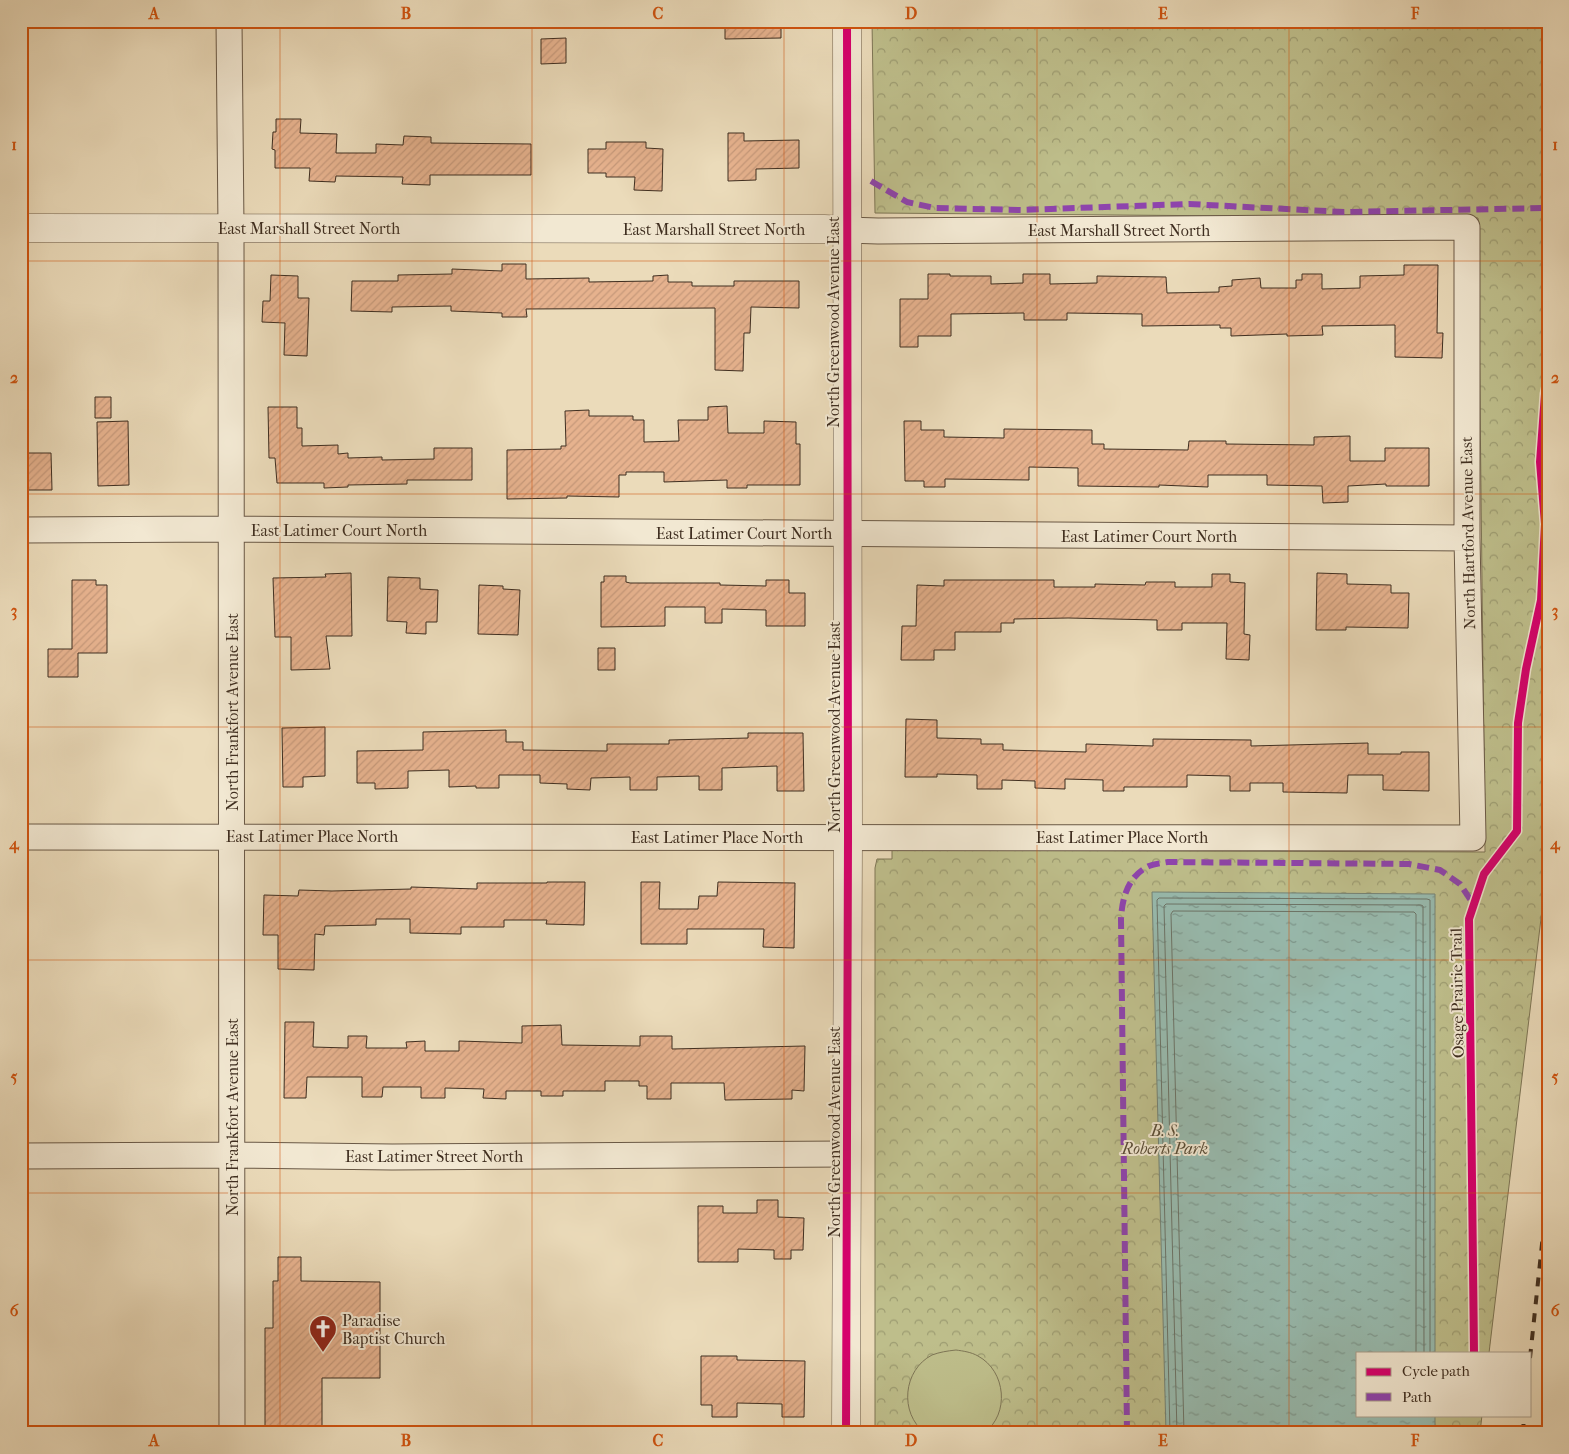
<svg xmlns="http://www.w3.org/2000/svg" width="1569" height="1454" font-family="'IM FELL French Canon',serif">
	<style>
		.forest { fill: url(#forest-crowns); stroke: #7e7656 }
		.pitch { fill: #bebe8b; stroke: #7e7656 }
		.water { fill: url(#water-ripples); stroke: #748376 }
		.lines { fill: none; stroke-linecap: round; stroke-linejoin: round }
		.shore { stroke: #6c7468; stroke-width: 1 }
		.building { fill: url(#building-hatch); stroke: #3f2e20 }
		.minor-casing { stroke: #6a5946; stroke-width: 27 }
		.tertiary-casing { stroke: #6a5946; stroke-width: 29 }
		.minor { stroke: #f2e8d2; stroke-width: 25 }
		.tertiary { stroke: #f2e8d2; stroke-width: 28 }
		.rail { stroke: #3f2e20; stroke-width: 4; stroke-dasharray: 9 9; stroke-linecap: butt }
		.quiet { stroke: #8e44ad; stroke-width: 6; stroke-dasharray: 12 6; stroke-linecap: butt }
		.cycleway-casing { stroke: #f2e8d2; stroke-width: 11 }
		.cycleway { stroke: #d6006c; stroke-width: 8 }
		.grid { fill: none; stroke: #cf530f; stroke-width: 1; stroke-opacity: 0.55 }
		.labels { text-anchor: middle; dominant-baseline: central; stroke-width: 4; stroke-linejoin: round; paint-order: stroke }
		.street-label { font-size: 16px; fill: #3f2e20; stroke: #f2e8d2 }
		.park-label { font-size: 16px; font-style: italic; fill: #584b35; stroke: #f2e8d2 }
		.poi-label { font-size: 16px; fill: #3f2e20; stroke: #f2e8d2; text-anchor: start }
		.neatline { fill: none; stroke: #cf530f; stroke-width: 2 }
		.grid-label { font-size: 16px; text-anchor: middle; font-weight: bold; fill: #cf530f }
	</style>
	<defs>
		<pattern id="forest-crowns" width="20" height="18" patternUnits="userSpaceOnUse" patternTransform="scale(1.25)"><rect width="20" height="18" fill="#bebe8b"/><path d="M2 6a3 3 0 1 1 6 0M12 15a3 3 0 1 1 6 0" fill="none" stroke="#9c9b71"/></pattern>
		<pattern id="water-ripples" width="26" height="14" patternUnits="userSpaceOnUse" patternTransform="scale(1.25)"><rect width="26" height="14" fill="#98bbaf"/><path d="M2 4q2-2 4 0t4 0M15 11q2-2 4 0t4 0" fill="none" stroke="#7d988e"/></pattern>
		<pattern id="building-hatch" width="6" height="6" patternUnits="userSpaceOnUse" patternTransform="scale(1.25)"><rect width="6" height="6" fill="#e6b28e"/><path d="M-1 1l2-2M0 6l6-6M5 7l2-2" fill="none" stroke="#c6997a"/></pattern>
	</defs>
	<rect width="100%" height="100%" fill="#ebdbba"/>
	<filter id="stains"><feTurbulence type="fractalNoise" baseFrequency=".004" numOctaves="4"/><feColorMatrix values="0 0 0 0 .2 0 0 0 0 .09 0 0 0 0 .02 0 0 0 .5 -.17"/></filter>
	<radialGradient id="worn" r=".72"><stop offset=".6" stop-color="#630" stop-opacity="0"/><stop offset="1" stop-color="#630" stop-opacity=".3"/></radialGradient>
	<path class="forest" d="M872,21H1548V860L1489,1353H1358V1415H1482L1480,1433H875V868L877,859H892V850L1485,852L1478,218L875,213Z"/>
	<path class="pitch" d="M956,1350C963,1351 971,1352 978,1356C1006,1371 1010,1414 984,1433H925C899,1413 903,1370 932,1355C940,1352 947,1351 956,1350Z"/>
	<path class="water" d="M1152,892L1435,894V1353H1358V1415H1435V1427L1433,1433H1166Z"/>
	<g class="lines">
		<path class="shore" d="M1170,1433L1157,900L1159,898L1427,899L1430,900V1353
			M1177,1433L1164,906L1166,904L1421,905L1423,906L1424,1353
			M1184,1433L1171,914L1173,911L1414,912L1416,914V1353"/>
	</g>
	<path class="building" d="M725,21H781V38L725,39Z
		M566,38V63L541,64V39Z
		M276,119H301L300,133L337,134L336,153H376V144L403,145L404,136L431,137V143L531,144V175H430V185L402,184L403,177L336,176L335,182L309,181L310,168H275V150L272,149L273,132H276Z
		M728,133H744V141L799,140V168L756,169V180L728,181Z
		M606,142H646V148L663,149L662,191L634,190L635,177H606V173H588V149H606Z
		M502,264H526V279L589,278V282L653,281V276L668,275V282H692V286H734V281H799V308L751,307L750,333H744L743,371L715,370V308L526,309L527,317H502V313L451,311V306L392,307V312L351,311L352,281H398V275L452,274V269L502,271Z
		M1404,265H1438L1437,333H1443L1442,358L1395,357V325L1322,326L1323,335L1287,336V334L1231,336V328H1220V325L1142,326V314L1067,313V320H1024V313L951,314V336H918V347H900V299H928V274H950V276H991V284L1023,283V274H1050V284L1097,283V276L1166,277L1167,293L1219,292V287L1232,286V280L1260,278L1261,288H1296V280H1302V274H1322V289L1360,288V276L1404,275Z
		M271,275L298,276V298H309L307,356L284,355L285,323L262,322L263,301H270Z
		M95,397H111V418H95Z
		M727,406L728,433H764V421L796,422V444H800V485H747V488H727V480L664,482V472H626V475H619V497L567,496V498L507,499V450L561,449V446H566L565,411L589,410V416H633V420H644V442L679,441L678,420H708V407Z
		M268,407H297V428H302V446L338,445V454L348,453V458L382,457V460L434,459V448H472V480H407V484L348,485V487L324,488V483H277L275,458H269Z
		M128,421L129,485L98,486L97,422Z
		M904,421H921V430H944V437L1004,438V429L1092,430V444H1104V449L1188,450L1189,441H1226V444L1314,445V437L1350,436V461H1385V448H1429V486H1386V484L1348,486V502L1323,503L1322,486L1267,485V475H1208V487L1159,485V487L1078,486V468L1029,467V480L945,479V487H924V481H905Z
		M23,453H51L52,490H23Z
		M351,573L352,636H326L330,669L291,670V637H275L273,578L326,577L325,574Z
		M1317,573L1347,574V584L1391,585V593H1409L1408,628L1346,627V630H1316Z
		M1212,574H1230V582L1245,583L1244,634L1250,635L1249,660L1226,659L1227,623H1182V630H1157V620L1068,618L1014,619V623H1001V632H955V650H934V660H901L902,626H916L917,585L944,586V580H1054V587H1095V584L1145,585L1146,582H1175V587H1212Z
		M604,576H626V582L630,583H720V585L766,586V580H789V593H805V626H766V610L722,609V623H705V607H665V626L601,627V582H604Z
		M388,577L420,578V589L438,590L437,622H426V634L406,633L407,622L387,621Z
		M72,580H96V585H107V653H78V677H48V649H72Z
		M479,585L503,586V589L520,590L518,635L478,634Z
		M598,648H615V670H598Z
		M906,719L937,720V738L981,739V744H1003V750L1086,752V744L1153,746V739L1251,740V746L1368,743V754H1401V752H1429V791L1383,790V775H1348L1347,793L1283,792V783H1250V791H1230V776L1187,775V787H1124V791H1103V780L1065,779V789L1035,788V781L1002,780V789H977V775L937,774V777H905Z
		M325,727V776L303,777V787H283L282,728Z
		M506,730V742H523V750L607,751V744H669V740L748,738V733H803L804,791H777V766L722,768V790H699V776L657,777V790H630V777L591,778L590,790L567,789V784L540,783V775H499V788H476V786L449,787V770L408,771V788L375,789V783H357V751L423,750V732Z
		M547,882H585L584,925L546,924L547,920H504V927H461V934L410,933V919H376V925L325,926L324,935L315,934L314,970L278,969V935H263L264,895L298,896L299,890L332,891L411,889V887L477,889V883H547Z
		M641,882H660L659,909H698L699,896H717L718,882L795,883L794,948L763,947L764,929H687V944H641Z
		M285,1022H314L313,1047L348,1048V1036H367L366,1048H407L406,1042L425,1041V1051H459V1041L522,1043V1026L561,1025L562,1045L640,1046V1036H672V1049L805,1046L804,1091L792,1090V1099L725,1100L724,1083H671V1099H647V1086H639V1081H605V1091H563V1096H541V1091H506V1099L483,1098L484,1089L445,1088V1098H421V1087H383L382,1097H362V1077H307L306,1098H284Z
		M757,1200H778V1217L804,1218L803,1250H791V1259H774V1250L738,1249V1262H698V1206H723V1213H757Z
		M278,1257H301V1281L380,1282V1378H322V1433H265V1328H273V1281H278Z
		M701,1356H737V1360L805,1361L804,1417H782V1404L737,1403V1417H712V1405H701Z"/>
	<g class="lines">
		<defs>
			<path id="minor" d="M229,21L231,228L232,1433
				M21,530L231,529L1467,538
				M21,837L1473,838L1467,538V227L878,231L847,230
				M21,1156L232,1155L392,1157L847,1154"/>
			<path id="tertiary" d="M21,228L824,229L847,230
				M846,1433L848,837L847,21"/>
		</defs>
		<use href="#minor" class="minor-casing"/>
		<use href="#tertiary" class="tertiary-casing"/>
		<use href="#minor" class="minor"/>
		<use href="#tertiary" class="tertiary"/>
		<path class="rail" d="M1530,1358L1548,1187
			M1523,1433L1524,1415"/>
		<path class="quiet" d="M871,181L907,202L935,208L1021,210L1189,204L1344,212L1548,208
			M1127,1433L1121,919C1122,898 1128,876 1149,866C1154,864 1162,863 1168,862L1409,864L1440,870L1460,884L1474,905"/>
		<defs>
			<path id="cycleway" d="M1474,1353L1469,919L1484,874L1517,831L1518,723L1526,669L1541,600L1545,524L1540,462L1545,394L1548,380
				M846,1433L848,837L847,21"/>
		</defs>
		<use href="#cycleway" class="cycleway-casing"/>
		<use href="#cycleway" class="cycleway"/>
	</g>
	<path class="grid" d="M280,21V1433M532,21V1433M784,21V1433M1037,21V1433M1289,21V1433M21,261H1548M21,494H1548M21,727H1548M21,960H1548M21,1193H1548"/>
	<defs>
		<symbol id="church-pin" viewBox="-11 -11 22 30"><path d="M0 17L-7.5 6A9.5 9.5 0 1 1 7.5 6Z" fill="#8f2418" stroke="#f2e8d2"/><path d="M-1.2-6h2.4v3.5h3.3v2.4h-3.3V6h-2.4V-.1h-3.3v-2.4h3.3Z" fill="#fff"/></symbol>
	</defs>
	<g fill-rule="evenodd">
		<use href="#church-pin" x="307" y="1313" width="32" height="43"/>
	</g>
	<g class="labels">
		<g class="street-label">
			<text x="309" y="228">East Marshall Street North</text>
			<text x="714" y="229">East Marshall Street North</text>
			<text x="1119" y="230">East Marshall Street North</text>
			<text transform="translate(833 322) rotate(-90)">North Greenwood Avenue East</text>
			<text x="339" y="530">East Latimer Court North</text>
			<text x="744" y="533">East Latimer Court North</text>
			<text transform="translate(1468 533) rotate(-91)">North Hartford Avenue East</text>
			<text x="1149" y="536">East Latimer Court North</text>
			<text transform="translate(232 712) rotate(-90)">North Frankfort Avenue East</text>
			<text transform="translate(834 727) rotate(-90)">North Greenwood Avenue East</text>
			<text x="312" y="836">East Latimer Place North</text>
			<text x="717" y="837">East Latimer Place North</text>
			<text x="1122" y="837">East Latimer Place North</text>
			<text transform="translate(1457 993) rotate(-91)">Osage Prairie Trail</text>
			<text transform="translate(232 1117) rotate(-90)">North Frankfort Avenue East</text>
			<text transform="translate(834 1132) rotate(-90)">North Greenwood Avenue East</text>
			<text x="434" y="1156">East Latimer Street North</text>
		</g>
		<g class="park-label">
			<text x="1165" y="1130">B. S.<tspan x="1165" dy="18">Roberts Park</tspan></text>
		</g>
		<g class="poi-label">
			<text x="342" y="1320">Paradise<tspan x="342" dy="18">Baptist Church</tspan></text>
		</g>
	</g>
	<rect width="1569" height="1454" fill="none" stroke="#ebdbba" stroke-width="55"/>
	<rect x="1356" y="1352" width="175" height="65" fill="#f2e8d2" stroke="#aa9e8b"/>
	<rect x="1366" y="1368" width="25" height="8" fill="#d6006c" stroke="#aa9e8b"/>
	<text x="1402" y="1376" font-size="15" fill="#3f2e20">Cycle path</text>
	<rect x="1366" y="1393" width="25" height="8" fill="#8e44ad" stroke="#aa9e8b"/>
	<text x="1402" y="1402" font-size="15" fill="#3f2e20">Path</text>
	<rect x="28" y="28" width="1514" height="1398" class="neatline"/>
	<g class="grid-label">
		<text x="154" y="19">A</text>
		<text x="406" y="19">B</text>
		<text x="658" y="19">C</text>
		<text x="911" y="19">D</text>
		<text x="1163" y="19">E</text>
		<text x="1415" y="19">F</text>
		<text x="14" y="150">1</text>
		<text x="1555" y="150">1</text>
		<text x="14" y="383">2</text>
		<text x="1555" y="383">2</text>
		<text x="14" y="616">3</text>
		<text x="1555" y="616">3</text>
		<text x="14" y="849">4</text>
		<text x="1555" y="849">4</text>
		<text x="14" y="1082">5</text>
		<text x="1555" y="1082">5</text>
		<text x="14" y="1316">6</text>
		<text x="1555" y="1316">6</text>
		<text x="154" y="1446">A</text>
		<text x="406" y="1446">B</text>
		<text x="658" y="1446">C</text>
		<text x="911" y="1446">D</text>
		<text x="1163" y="1446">E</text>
		<text x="1415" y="1446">F</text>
	</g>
	<rect width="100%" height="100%" filter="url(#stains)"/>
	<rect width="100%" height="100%" fill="url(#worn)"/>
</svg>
